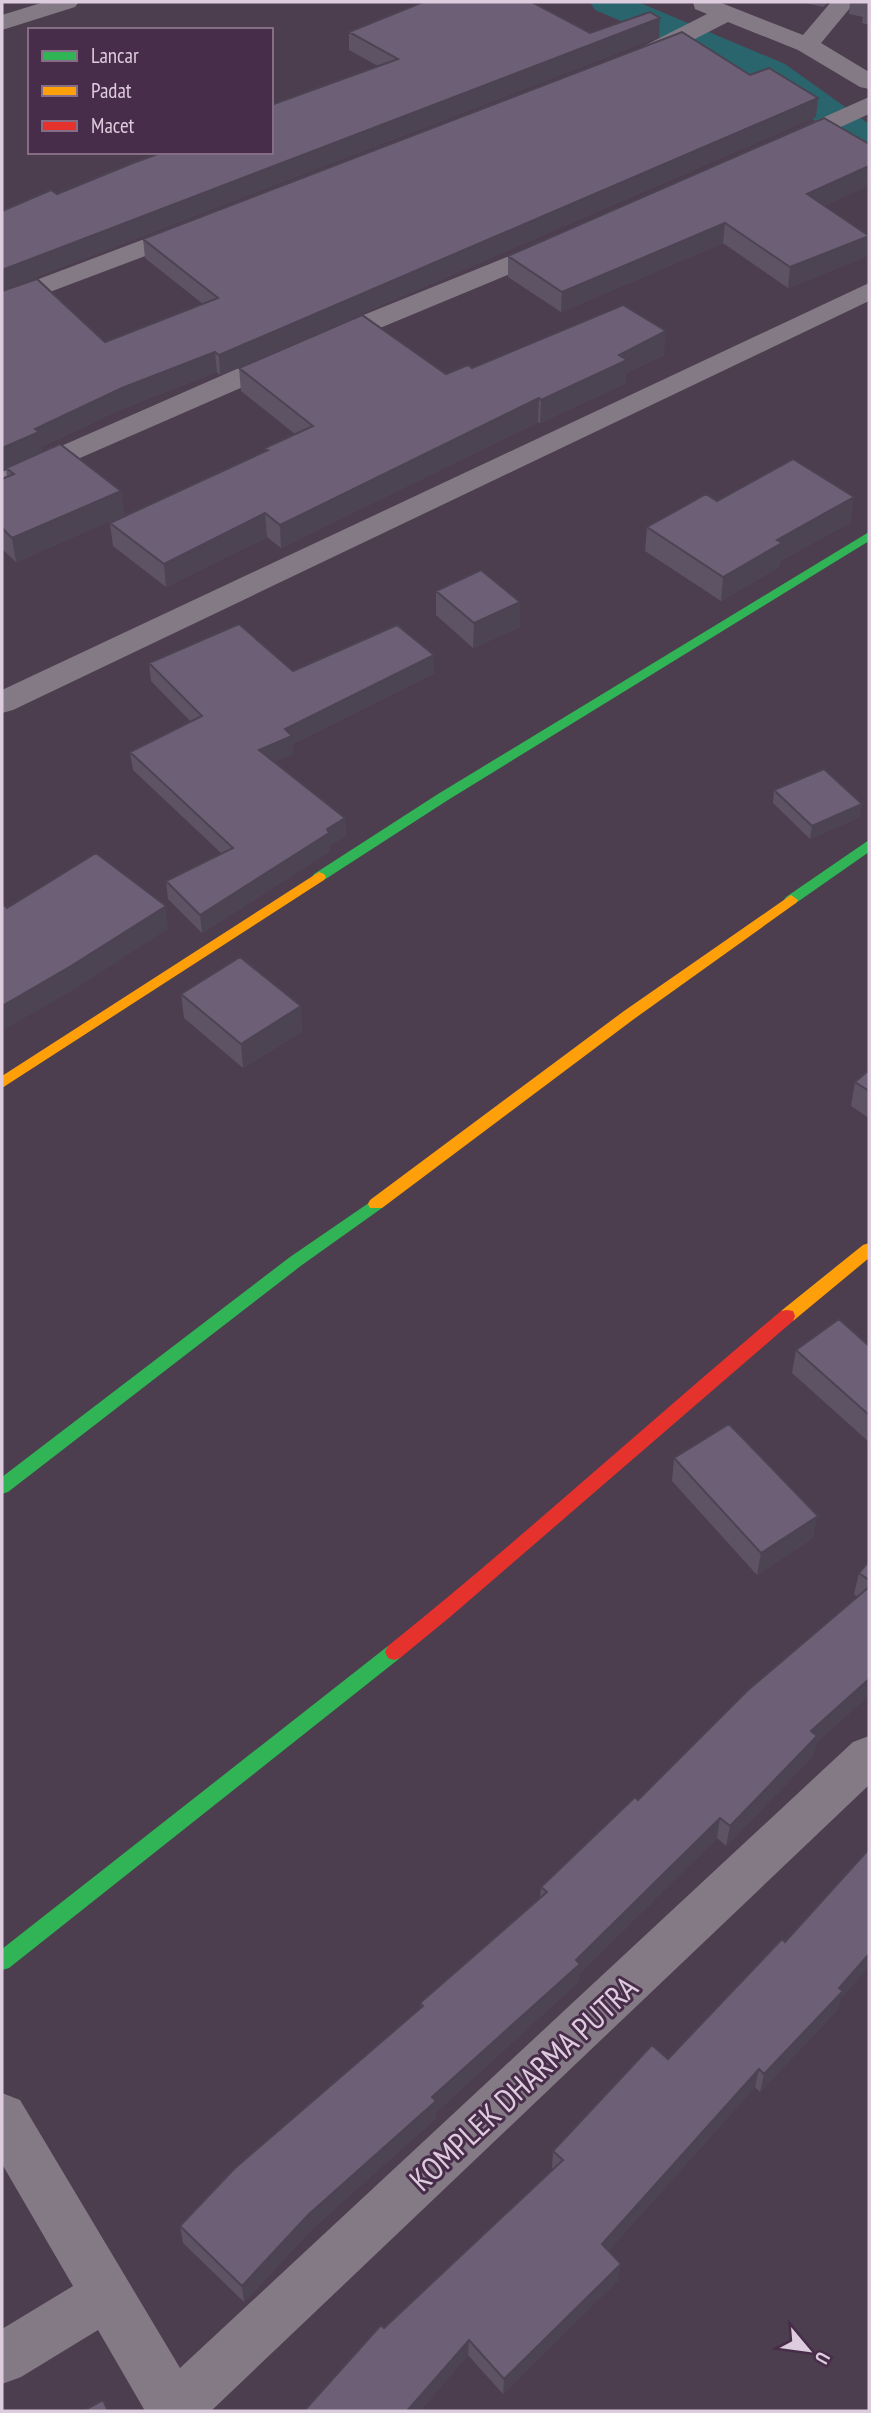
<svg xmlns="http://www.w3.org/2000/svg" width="871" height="2413" font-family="'PT Sans Narrow',sans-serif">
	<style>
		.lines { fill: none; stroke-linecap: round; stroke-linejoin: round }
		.canal { fill: #2a656d; fill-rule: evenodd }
		.street { fill: #847a85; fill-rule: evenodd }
		.fast { fill: #30b455; fill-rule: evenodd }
		.slow { fill: #ff9f0a; fill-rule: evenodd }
		.jam { fill: #e5322d; fill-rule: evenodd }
		.wall { fill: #5e5365 }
		.shaded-wall { fill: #4c4353 }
		.building { fill: #6d6076; stroke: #4c4353; stroke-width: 2 }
		.labels { text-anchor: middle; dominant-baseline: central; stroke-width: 6; stroke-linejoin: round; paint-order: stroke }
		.near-street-label { font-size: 32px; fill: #dcd; stroke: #482d4a }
	</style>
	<rect width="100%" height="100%" fill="#4d3e4f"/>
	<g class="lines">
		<path class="canal" d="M590,2H638L785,64L869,124V153L855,150L759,80L595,10Z"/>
		<path class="street" d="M44,2H79L75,7L2,30V15Z
			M693,2H719L803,35L831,2H855L821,43L869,72V89L860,87L798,50L728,22L650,62L641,64L632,62L629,57L632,52L707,14L695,9Z
			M869,97V114L793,149L784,152L775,149L771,144L775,139Z
			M192,221L201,223L205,229L201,235L2,310V293Z
			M556,237L565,239L569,245L565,251L339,345L2,492V472L319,333Z
			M869,283V301L13,710L2,713V690Z
			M869,1736V1785L211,2411H145L98,2330L21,2377L2,2384V2329L73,2286L2,2164V2093L20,2100L180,2368L853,1742Z"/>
		<path class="fast" d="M869,532V541L448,800L324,880H314L312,877L314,874L438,794Z
			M869,840V852L796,903H786L784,900L786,897Z
			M376,1198L382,1200L384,1204L382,1208L302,1265L8,1492L2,1494V1477L290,1257Z
			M394,1644L400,1646L403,1652L400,1658L9,1968L2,1970V1949L388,1646Z"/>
		<path class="slow" d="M319,872L324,874L326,877L324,880L2,1088V1076Z
			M791,895L798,900L796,903L634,1019L382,1208H370L368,1204L370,1200L624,1011Z
			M869,1243V1258L793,1321H781L779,1316L781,1311L863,1245Z"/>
		<path class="jam" d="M787,1310L793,1311L795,1316L793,1321L450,1617L400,1658L394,1660L388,1658L385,1652L388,1646C522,1538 649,1422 781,1311Z"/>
	</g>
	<path class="wall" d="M801,2H829L823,7Z
		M850,2H869V25L862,23L863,17L849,14Z
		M660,18L659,37L2,290V211L57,194L271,152L378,66L349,50V32L590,33Z
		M816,117L220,375L217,372L124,408L41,447L42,452L2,469V291L105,342L203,304L145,258L143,239Z
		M825,206L867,256L788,288L723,243L561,312L508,277V256Z
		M664,355L626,373V383L540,423L538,422L281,548L267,537L166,587L113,546L110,523L265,451V448L295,434L241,391L239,368L446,374L472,368Z
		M6,468L121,491L124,515L16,562L2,549V479L7,477Z
		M717,501L851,522L780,561L779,567L721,601L645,551L647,527Z
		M436,591L520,627L473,648L436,615Z
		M149,663L293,671L434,673L292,744L293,754L274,762L345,818L346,836L330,845V851L202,933L168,899L166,881L221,853L133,770L130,752L191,722L151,681Z
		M774,790L860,817L810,839L773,803Z
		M181,994L303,1031L243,1068L184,1018Z
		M869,1070V1118L851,1106L855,1082Z
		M869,1346V1442L792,1373L796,1350Z
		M674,1458L813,1538L757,1575L672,1481Z
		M869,1561V1695L816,1743L813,1756L726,1846L717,1838L579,1974L578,1982L436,2112V2118L310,2231L244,2302L183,2243L180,2226L421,2009L420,2003L540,1898L541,1887L638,1800L858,1597L854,1594L859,1573Z
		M840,2000L837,2010L760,2092L755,2087L608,2251L618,2280L503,2394L468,2355L420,2411H304L384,2328L553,2169L552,2168L553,2151L668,2059Z"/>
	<path class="shaded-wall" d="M660,18L659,37L2,290V270Z
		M818,98L816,117L220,375L219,355Z
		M869,166V186L805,215L807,194Z
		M725,223L723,243L561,312L562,292Z
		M869,236L867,256L788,288L790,267Z
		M666,331L664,355L626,373V383L540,423L541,400L619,355Z
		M215,352L217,372L124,408L41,447L42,452L2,469V448L35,429L122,388Z
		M539,398L538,422L281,548L280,525Z
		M121,491L124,515L16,562L12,538Z
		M854,497L851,522L780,561L779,567L721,601L723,577L777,540Z
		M265,513L267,537L166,587L164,564Z
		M520,602V627L473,648L474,623Z
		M434,655V673L292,744L293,754L260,768L259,750L285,729Z
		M862,804L860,817L810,839L812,826Z
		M345,818L346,836L330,845V851L202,933L200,915L327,829Z
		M166,906L168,929L75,989L2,1031V1006Z
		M301,1006L303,1031L243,1068L241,1044Z
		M818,1516L813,1538L757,1575L761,1553Z
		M869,1679V1695L816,1743L813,1756L726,1846L730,1826L811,1731Z
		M720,1818L717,1838L579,1974L578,1982L436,2112V2118L310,2231L244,2302L242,2286L308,2215L576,1960Z
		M869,1954V1967L840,2000L837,2010L760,2092L764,2074Z
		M759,2069L755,2087L600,2260L602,2244Z
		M621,2264L618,2280L503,2394L504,2379Z
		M469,2340L468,2355L420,2411H407Z"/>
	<path class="building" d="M423,2H532L590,33L650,12L660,18L2,270V211L51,190L57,194L133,163L163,152H271V105L398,59L349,32Z
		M682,32L750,75L769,68L818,98L219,355L215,352L122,388L35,429L39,432L2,448V291L37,279L105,342L218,298L143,239Z
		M824,118L869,144V166L807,194L869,236L790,267L725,223L562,292L508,256Z
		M623,305L666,331L619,355L627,360L541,400L539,398L280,525L265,513L164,564L110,523L268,450L265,448L313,426L239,368L362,315L446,374L468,365L472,368Z
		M60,444L121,491L12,538L2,528V479L14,474L6,468Z
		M793,459L854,497L777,540L782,543L723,577L647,527L706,494L717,501Z
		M481,570L520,602L474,623L436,591Z
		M239,624L293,671L397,625L434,655L285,729L292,736L259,750L345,818L327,829L329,833L200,915L166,881L233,848L130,752L202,716L149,663Z
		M824,769L862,804L812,826L774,790Z
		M96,853L166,906L71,966L2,1006V903L7,908Z
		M240,957L301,1006L241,1044L181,994Z
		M869,1070V1091L855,1082Z
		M839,1319L869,1346V1415L796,1350Z
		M729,1424L818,1516L761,1553L674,1458Z
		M869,1561V1580L859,1573Z
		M869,1587V1679L811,1731L817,1736L730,1826L720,1818L576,1960L580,1964L432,2097L436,2101L308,2215L242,2286L180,2226L234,2169L423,2006L420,2003L547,1892L541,1887L635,1797L638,1800L748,1690Z
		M869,1849V1954L839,1988L843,1991L764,2074L759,2069L602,2244L621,2264L504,2379L469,2340L407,2411H304L381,2325L384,2328L563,2160L553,2151L652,2045L668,2059L782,1939L785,1942Z
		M103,2400L108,2411H83Z"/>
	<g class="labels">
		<g class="near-street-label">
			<text transform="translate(523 2083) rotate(-43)">KOMPLEK DHARMA PUTRA</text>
		</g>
	</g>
	<rect width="871" height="2413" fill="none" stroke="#ddccdd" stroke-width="7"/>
	<rect x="28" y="28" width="245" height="126" fill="#482d4a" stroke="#846d85" stroke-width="2"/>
	<rect x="42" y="51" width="35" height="10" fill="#30b455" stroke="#846d85" stroke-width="2"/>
	<text x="91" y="63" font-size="21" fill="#ddccdd">Lancar</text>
	<rect x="42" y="86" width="35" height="10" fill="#ff9f0a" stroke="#846d85" stroke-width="2"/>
	<text x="91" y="98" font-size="21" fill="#ddccdd">Padat</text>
	<rect x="42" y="121" width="35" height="10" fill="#e5322d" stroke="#846d85" stroke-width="2"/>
	<text x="91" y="133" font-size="21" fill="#ddccdd">Macet</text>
	<g transform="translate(808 2350) rotate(119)" stroke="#482d4a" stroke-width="5" paint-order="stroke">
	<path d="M0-5L12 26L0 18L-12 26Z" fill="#ddccdd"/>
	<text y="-10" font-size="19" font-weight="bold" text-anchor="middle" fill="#ddccdd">U</text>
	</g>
</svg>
